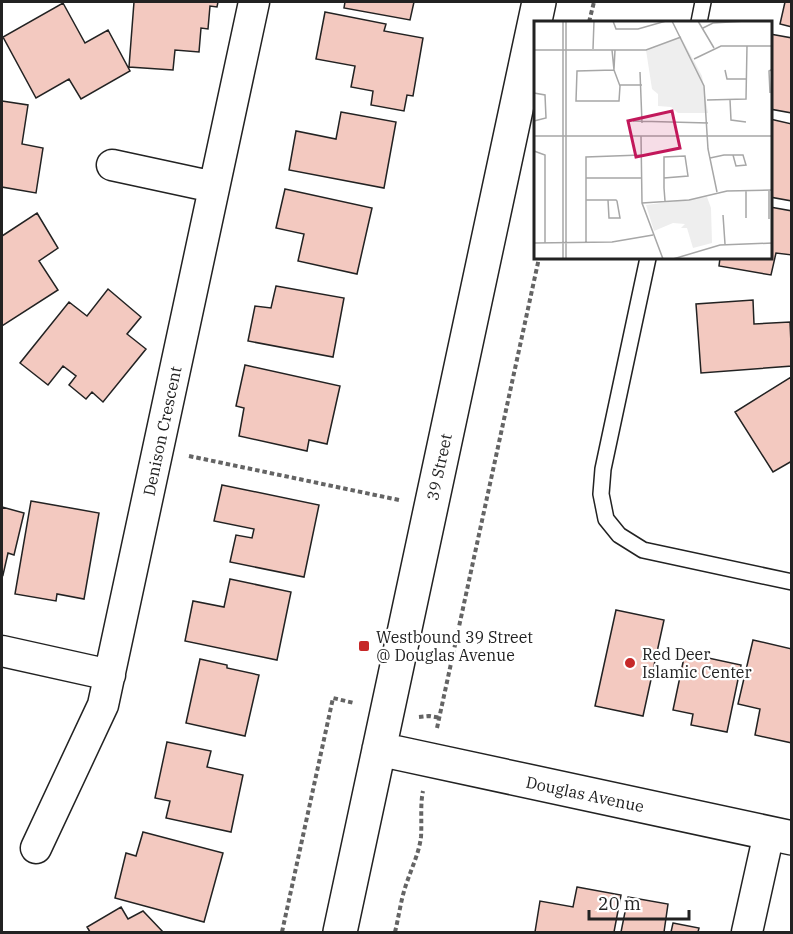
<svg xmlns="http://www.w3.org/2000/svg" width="793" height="934" font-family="'IBM Plex Serif',serif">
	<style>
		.building { fill: #f3c9c0; stroke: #222; stroke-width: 1.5 }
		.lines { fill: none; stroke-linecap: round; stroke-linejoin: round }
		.lane-casing { stroke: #222; stroke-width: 18 }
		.street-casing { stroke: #222; stroke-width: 33 }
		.secondary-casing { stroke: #222; stroke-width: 36 }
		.path { stroke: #646464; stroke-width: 4; stroke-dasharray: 4.5 3; stroke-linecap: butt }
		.lane { stroke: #fff; stroke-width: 15 }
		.street { stroke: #fff; stroke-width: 30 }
		.secondary { stroke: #fff; stroke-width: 33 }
		.poi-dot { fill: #c62828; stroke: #fff; stroke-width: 2 }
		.labels { text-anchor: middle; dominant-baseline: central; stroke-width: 4.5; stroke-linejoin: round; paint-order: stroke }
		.street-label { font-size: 16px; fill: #222; stroke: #fff }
		.poi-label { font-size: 16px; fill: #222; stroke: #fff; text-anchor: start }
		.inset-road { fill: none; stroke: #a7a7a7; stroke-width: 1.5 }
		.view { fill: #c2185b; fill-opacity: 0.15; stroke: #c2185b; stroke-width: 3 }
		.inset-edge { fill: none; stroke: #222; stroke-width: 3 }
	</style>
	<rect width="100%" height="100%" fill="#fff"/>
	<path class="building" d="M134,2H218L217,7L210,6L208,29L201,28L199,52L175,50L173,70L129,67Z
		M345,2H414L410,20L344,8Z
		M785,2H792V27L780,24Z
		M63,3L85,43L108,30L130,71L81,99L69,79L36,98L3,37Z
		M325,12L386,24L384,31L423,38L413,96L407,95L404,111L371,105L373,91L351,87L355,66L316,59Z
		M770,34L792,38V113L770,109Z
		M2,101L28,105L22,144L43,148L36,193L2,187Z
		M341,112L396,122L384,188L289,170L296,131L336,139Z
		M770,119L792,124V201L770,197Z
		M285,189L372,208L357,274L298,261L304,234L276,228Z
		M770,207L792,211V255L776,253L771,275L719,266L720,258H770Z
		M37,213L58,248L39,261L58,290L2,326V236Z
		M276,286L344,298L333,357L248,341L255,306L271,308Z
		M108,289L141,317L127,334L146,349L103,402L92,392L86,399L69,385L76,376L63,366L48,385L20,363L69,302L87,316Z
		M753,300L754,324L790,322L792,366L701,373L696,304Z
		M245,365L340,386L327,444L309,440L307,451L239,436L244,408L236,406Z
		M791,377L792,461L773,472L735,412Z
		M222,485L319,505L304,577L230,562L236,535L252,538L254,529L214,521Z
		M31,501L99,513L84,599L57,594L56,601L15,594Z
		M2,507L24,513L14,555L8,553L3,575L2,574Z
		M230,579L291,592L277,660L185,641L193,601L224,607Z
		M616,610L664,620L643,716L595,706Z
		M753,640L792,649V743L755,735L760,709L738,704Z
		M685,653L741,665L727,732L691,725L693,714L673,710Z
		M200,659L227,665V668L259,675L245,736L186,723Z
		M167,742L211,751L207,767L243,775L231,832L166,818L170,801L155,798Z
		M143,832L223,853L204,922L115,898L126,853L136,856Z
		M577,887L621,895L614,932H535L540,901L573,907Z
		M628,897L668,904L664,932H621Z
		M121,907L128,919L143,911L163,932H90L87,927Z
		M673,923L699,928L698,932H671Z"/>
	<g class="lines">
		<defs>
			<path id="lane" d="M699,22L703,2
				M648,258L603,469L601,494L606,519L619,535L643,550L792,582"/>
			<path id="street" d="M112,165L214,187
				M2,651L110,675
				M36,848L103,705L254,2
				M747,932L769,833"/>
			<path id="secondary" d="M379,749L792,838
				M340,932L539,2"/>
		</defs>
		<use href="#lane" class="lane-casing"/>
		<use href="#street" class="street-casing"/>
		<use href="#secondary" class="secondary-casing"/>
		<path class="path" d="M589,22L594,2
			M189,456L399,500
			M419,717L429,716L441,718
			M437,728L539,258
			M282,932L333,698L354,703
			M395,932C399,916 401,898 407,882C412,867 419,853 421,837C422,822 420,805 423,791"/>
		<use href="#lane" class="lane"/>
		<use href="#street" class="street"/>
		<use href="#secondary" class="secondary"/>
	</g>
	<g class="poi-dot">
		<rect x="358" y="640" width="12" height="12" rx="3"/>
		<circle cx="630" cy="663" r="6"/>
	</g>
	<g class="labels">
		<g class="street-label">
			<text transform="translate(162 431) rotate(-78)">Denison Crescent</text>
			<text transform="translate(439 467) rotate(-78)">39 Street</text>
			<text transform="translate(585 794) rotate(12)">Douglas Avenue</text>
		</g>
		<g class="poi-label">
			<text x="376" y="637">Westbound 39 Street<tspan x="376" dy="18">@ Douglas Avenue</tspan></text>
			<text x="642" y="654">Red Deer<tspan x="642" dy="18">Islamic Center</tspan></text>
		</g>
	</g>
	<g transform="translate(534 21)">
		<rect width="238" height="238" fill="#fff"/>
		<path d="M147,16L168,55L174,92H144L137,86L124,85V73L118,68L112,29ZM173,176L177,187L178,222L159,227L153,207H147L151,203L139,202L120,210L112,184Z" fill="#eee"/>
		<path class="inset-road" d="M29,0V238M32,0V238M79,0L82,8H104L132,0M138,0L170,65L174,128L183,171M164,0L180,27M169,7L179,2L212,0M59,28L60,0M0,29H112L147,16M78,29L80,49M160,38L187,25H239M80,48L81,29M80,49L86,65L85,80H42L43,50ZM191,49L193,58H213M106,51L108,102M86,64H108M0,72L11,74L12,97L0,100M236,72L235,50L239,48M173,79L212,78L213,25M196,79L197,99L212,101M99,100L174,102M0,115H239M107,115L108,182L129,238M0,130L11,134V222M176,137L190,134H209L212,144L202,145L199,134M52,157H107M130,157L154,155L151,135L130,136V167L131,180M212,169V197M52,179H82L83,180L86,197H75L74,179M108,182L155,179L193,170L239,169M189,194L191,223M235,198V170M0,222L78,221L119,214M52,222V136L107,134M139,238L186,224L239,222"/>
		<path class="view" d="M138,90L146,127L102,136L94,100Z"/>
		<rect width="238" height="238" class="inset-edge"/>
	</g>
	<rect width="793" height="934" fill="none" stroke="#222222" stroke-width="6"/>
	<path d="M589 910v9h100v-9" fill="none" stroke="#222222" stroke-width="3"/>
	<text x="598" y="910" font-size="18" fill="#222222" stroke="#ffffff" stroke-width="4.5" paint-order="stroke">20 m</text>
</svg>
